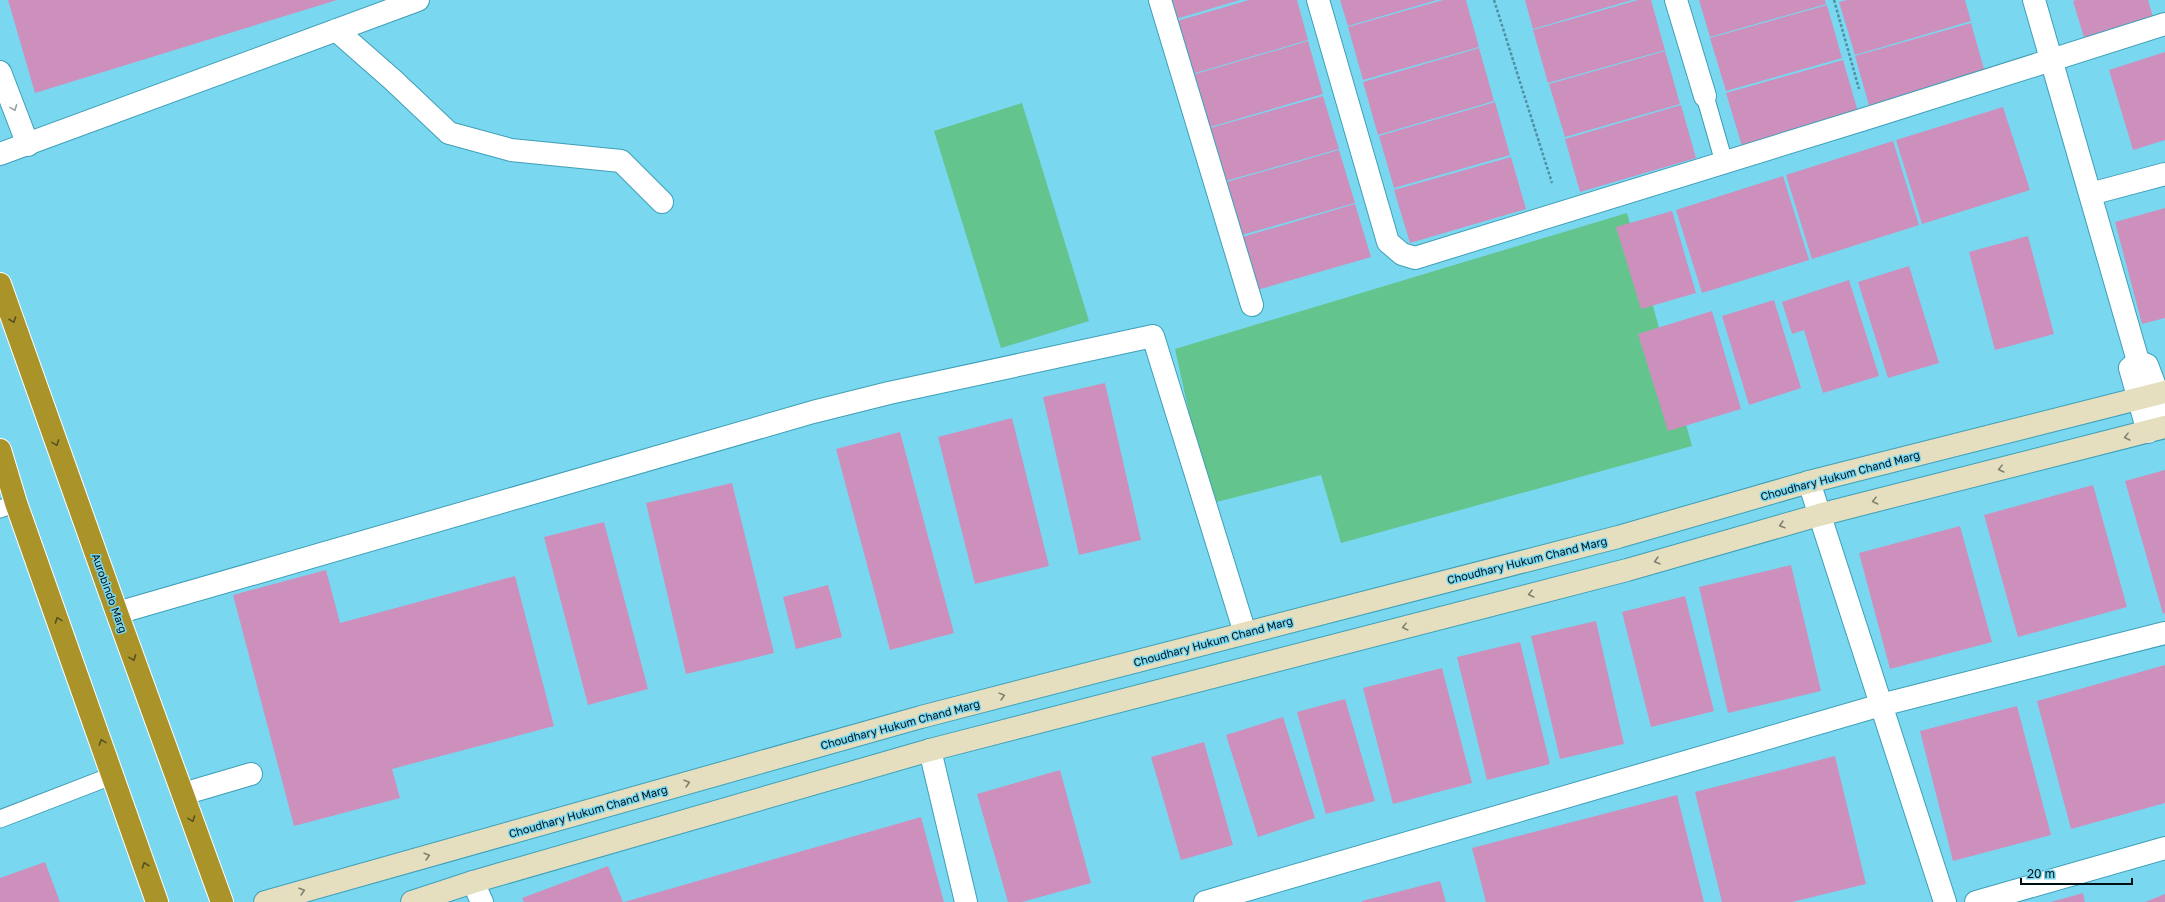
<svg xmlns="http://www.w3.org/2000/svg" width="2165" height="902" font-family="'Golos Text',sans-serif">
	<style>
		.green { fill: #64c48e }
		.building { fill: #cd90bd }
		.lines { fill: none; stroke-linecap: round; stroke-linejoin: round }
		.lane-casing { stroke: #3f9fb7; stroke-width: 19 }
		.street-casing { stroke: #3f9fb7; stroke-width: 24 }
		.secondary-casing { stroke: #3f9fb7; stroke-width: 24 }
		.highway-casing { stroke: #fff; stroke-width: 24 }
		.path { stroke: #4f90a2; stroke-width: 2.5; stroke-dasharray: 3 2; stroke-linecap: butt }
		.lane { stroke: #fff; stroke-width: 17 }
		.street { stroke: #fff; stroke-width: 22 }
		.secondary { stroke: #e6dfbf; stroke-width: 22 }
		.highway { stroke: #aa942a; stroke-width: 22 }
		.oneway { stroke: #999fa1 }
		.oneway2 { stroke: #55521f }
		.oneway3 { stroke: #7e8172 }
		.labels { text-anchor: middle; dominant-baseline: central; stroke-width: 3; stroke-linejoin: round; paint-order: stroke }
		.street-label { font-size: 11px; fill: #000f14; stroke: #7ad7f0 }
	</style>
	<rect width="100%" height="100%" fill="#7ad7f0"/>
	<path class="green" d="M1022,103L1089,321L1001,348L934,131Z
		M1627,213L1692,446L1341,543L1321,475L1209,504L1175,349Z"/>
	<path class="building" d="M8,0H337L35,93Z
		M1171,0H1240L1176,19Z
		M1249,0H1297L1308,40L1192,74L1177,21Z
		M1340,0H1437L1348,26Z
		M1443,0H1466L1479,47L1363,80L1348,27Z
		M1525,0H1632L1533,29Z
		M1638,0H1651L1665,50L1548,83L1533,30Z
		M1699,0H1825L1826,4L1710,37Z
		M1847,0H1965L1971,21L1855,55L1839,2Z
		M2076,0H2148L2155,24L2086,44L2073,1Z
		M1827,5L1842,58L1726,91L1710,38Z
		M1971,23L1986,76L1870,109L1855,56Z
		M1308,41L1323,94L1207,128L1192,75Z
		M1479,48L1494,101L1378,135L1363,82Z
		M1665,51L1680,104L1565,137L1549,84Z
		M2165,52V140L2133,150L2109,70Z
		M1843,60L1858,112L1742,146L1726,93Z
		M1323,96L1339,149L1222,182L1207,129Z
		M1495,102L1510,155L1394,188L1379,136Z
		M1681,105L1696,158L1580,192L1565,139Z
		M2003,107L2030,190L1922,224L1896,140Z
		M1893,141L1919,225L1812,259L1786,175Z
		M1339,150L1355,203L1238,236L1223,183Z
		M1511,157L1526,209L1410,243L1394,190Z
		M1783,176L1809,260L1702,293L1676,210Z
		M1355,204L1371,257L1254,291L1239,238Z
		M2165,208V318L2142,324L2115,222Z
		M1672,211L1696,293L1641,309L1616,227Z
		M2028,236L2054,334L1995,350L1969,252Z
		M1909,266L1939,363L1888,378L1858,282Z
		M1849,280L1879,376L1823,393L1804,330L1792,334L1782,302Z
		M1774,300L1801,388L1749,405L1722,316Z
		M1712,311L1741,409L1668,431L1638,334Z
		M1105,383L1141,540L1079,555L1043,397Z
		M1012,418L1049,566L975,584L938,437Z
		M900,432L954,633L890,650L836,449Z
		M2165,470V613L2163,614L2125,481Z
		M732,483L774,653L686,674L646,503Z
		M2093,485L2127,607L2018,637L1984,515Z
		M604,522L648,689L588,705L544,537Z
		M1960,526L1992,642L1890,669L1859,553Z
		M1791,565L1821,691L1728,713L1699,587Z
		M326,570L340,623L515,576L554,726L392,769L400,798L294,826L233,595Z
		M828,585L842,637L796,649L783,597Z
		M1685,596L1714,711L1651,727L1622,612Z
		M1596,621L1624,744L1560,759L1531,636Z
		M1520,642L1550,764L1487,780L1457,657Z
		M2165,665V803L2071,829L2037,701Z
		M1442,668L1472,783L1393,804L1363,688Z
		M1345,699L1375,801L1326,814L1297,712Z
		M2017,706L2051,835L1953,861L1920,731Z
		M1283,717L1315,818L1258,837L1226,735Z
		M1204,742L1233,845L1181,860L1151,757Z
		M1835,756L1866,884L1792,902H1722L1695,792Z
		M1060,770L1091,883L1022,902H1008L977,794Z
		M1677,795L1704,902H1486L1472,848Z
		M921,817L944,902H624Z
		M45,862L60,902H0V878Z
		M608,866L623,902H524L522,898Z
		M1440,881L1446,902H1362V901Z
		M2083,893L2085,902H2051Z
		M2165,894V902H2145Z"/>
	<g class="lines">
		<defs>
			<path id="lane" d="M1705,96L1724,162
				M0,509L16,503
				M0,819L114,775"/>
			<path id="street" d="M1160,0L1252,305
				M1318,0L1388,242L1402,254L1415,258L1868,118L2165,24
				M1676,0L1705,96
				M2034,0L2138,361L2147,365L2158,394L2165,427
				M336,30L393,80L449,133L511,150L621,161L662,202
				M0,72L28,145
				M0,154L418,0
				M2090,194L2165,174
				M2138,361L2130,368L2148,432
				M1809,482L1945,902
				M117,613L813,412L889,393L1153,336L1245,633
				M930,750L966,902
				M183,794L251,774
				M473,882L482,902
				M1205,902L1881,705L2165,633
				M1976,902L2165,848"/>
			<path id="secondary" d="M265,902L921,717L1618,537L1809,482L2165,392
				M412,902L473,882L930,750L1627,570L1819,515L2165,427"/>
			<path id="highway" d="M0,284L117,613L222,902
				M0,450L16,503L157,902"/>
		</defs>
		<use href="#lane" class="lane-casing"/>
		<use href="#street" class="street-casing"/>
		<use href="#secondary" class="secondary-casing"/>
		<use href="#highway" class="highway-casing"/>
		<path class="path" d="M1494,0L1552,183
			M1834,0L1859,89"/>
		<use href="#lane" class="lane"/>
		<use href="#street" class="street"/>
		<use href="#secondary" class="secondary"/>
		<use href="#highway" class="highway"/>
	</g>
	<defs><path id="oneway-chevron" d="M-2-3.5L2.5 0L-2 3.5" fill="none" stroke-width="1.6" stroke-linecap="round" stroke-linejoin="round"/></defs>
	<use class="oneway" href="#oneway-chevron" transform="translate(14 108) rotate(69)"/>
	<g class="oneway2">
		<use href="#oneway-chevron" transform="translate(13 320) rotate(71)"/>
		<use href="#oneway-chevron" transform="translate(56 443) rotate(70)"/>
		<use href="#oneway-chevron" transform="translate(58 620) rotate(-110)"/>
		<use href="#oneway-chevron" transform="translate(133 658) rotate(70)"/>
		<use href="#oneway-chevron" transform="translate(102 742) rotate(-110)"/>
		<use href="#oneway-chevron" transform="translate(192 819) rotate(70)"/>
		<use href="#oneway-chevron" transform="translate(145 865) rotate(-109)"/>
	</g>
	<g class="oneway3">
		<use href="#oneway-chevron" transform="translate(2127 437) rotate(166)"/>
		<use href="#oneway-chevron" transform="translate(2001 469) rotate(166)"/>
		<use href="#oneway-chevron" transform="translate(1875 501) rotate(166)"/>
		<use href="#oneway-chevron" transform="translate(1782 525) rotate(164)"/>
		<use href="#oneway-chevron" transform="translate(1657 561) rotate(164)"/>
		<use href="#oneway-chevron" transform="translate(1531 594) rotate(166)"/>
		<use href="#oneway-chevron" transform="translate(1405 627) rotate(166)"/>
		<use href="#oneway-chevron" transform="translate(1002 696) rotate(-15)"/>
		<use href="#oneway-chevron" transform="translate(687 783) rotate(-16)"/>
		<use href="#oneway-chevron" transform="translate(427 856) rotate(-16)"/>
		<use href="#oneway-chevron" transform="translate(302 891) rotate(-16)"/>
	</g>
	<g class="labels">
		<g class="street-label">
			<text transform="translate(1840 475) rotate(-15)">Choudhary Hukum Chand Marg</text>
			<text transform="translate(1527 560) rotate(-14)">Choudhary Hukum Chand Marg</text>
			<text transform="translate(110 593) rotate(70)">Aurobindo Marg</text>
			<text transform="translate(1213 641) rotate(-15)">Choudhary Hukum Chand Marg</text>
			<text transform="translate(900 724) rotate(-15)">Choudhary Hukum Chand Marg</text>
			<text transform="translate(588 811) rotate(-16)">Choudhary Hukum Chand Marg</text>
		</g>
	</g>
	<path d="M2021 878v6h111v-6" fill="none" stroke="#000f14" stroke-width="2"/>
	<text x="2027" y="878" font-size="12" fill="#000f14" stroke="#7ad7f0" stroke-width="3" paint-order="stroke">20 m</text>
</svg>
